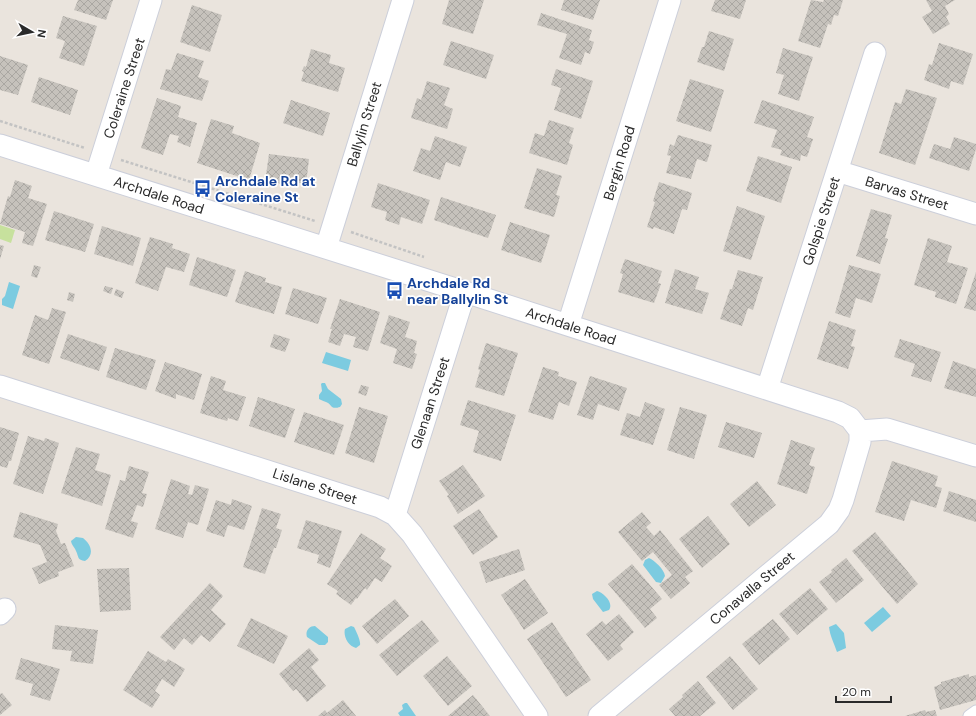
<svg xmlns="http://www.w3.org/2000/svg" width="976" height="716" font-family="'DM Sans',sans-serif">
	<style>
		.pitch { fill: #c7e19d }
		.water { fill: #7ccbe0 }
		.building { fill: url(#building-cross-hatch) }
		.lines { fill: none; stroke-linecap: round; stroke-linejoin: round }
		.service-casing { stroke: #cccfda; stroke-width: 13 }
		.minor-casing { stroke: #cccfda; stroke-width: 23 }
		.path { stroke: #c3c3c3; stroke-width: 2.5; stroke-dasharray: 3 2; stroke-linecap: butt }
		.service { stroke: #fff; stroke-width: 11 }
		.minor { stroke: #fff; stroke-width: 21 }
		.labels { text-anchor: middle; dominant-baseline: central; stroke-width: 3.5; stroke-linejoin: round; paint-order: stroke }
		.street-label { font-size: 14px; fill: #2a2a2a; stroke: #fff }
		.transit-label { font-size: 14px; font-weight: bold; fill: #164399; stroke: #fff; text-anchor: start }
	</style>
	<defs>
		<pattern id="building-cross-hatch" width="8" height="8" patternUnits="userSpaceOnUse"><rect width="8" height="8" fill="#c6c2bc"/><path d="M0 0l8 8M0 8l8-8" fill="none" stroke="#aaa7a2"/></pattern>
	</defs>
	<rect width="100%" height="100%" fill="#eae4dd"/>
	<path class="pitch" d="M0,225L15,230L11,243L0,239Z"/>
	<path class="water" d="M9,282L20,286L13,309L2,305V299L5,296Z
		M326,352L351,360L348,371L322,363Z
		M322,383H325L328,389L341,399L342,404L340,407C330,410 332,404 326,402C323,401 321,400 319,399V395L322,391L321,384Z
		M76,537L83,538C91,544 95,555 85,561C77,560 79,557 76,551C74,546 72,546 71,541Z
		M649,558C655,561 664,569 665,576L661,583L656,582L643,565L645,560Z
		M597,591C604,593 614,603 609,610L603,612L593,599L592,594Z
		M883,607L891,616L872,632L864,623Z
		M836,624L844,633L846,648L837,652C834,643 830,636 829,627Z
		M315,626L328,637V642L325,645H319L307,637C305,631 309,626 315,626Z
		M351,626L354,627C356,631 361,641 360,645L356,648C348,646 343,636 345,629Z
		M405,703H407L416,716H400L398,713L403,709L402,705Z"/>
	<path class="building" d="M78,0H113L106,20L74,10Z
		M449,0H484L473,34L442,24Z
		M564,0H600L593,20L561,10Z
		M715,0H746L740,19L711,11Z
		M811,0L823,2L824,0H843L838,16L834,15L831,25L828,24L820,48L798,41Z
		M926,0H955L945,6L949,14L946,17L950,24L933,34L922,17L932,11Z
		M192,5L222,15L210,52L180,42Z
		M541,13L592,30L589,40L594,42L590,54L585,52L581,65L559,58L567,34L537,25Z
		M63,16L97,26L84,66L59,58L65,41L56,38Z
		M709,31L734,39L724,71L697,62L702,47H704Z
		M451,41L494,55L486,79L443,65Z
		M939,43L973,54L963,85L951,81L949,89L924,80L929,64L932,65Z
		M783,48L813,57L799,101L778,94L784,75L776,73Z
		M311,49L331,55L329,63L345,68L338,92L301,81L304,72L302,71L304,66L306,67Z
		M177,53L204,61L198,77L209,81L202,101L160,89L166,69L171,70Z
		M0,56L28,65L18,95L0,90Z
		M556,69L593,81L581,119L554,110L561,88L551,85Z
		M39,77L78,90L70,115L31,102Z
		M690,79L724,90L711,132L676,121Z
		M427,81L450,88L444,105L453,109L447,129L411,118L417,98L421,100Z
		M906,89L937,98L915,165L879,153L895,102L901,104Z
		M157,98L181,106L178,117L197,123L190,147L177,142L179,136L170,134L163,155L141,148Z
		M291,100L330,113L323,136L283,123Z
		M762,100L814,117L807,137L813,139L807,157L801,155L800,161L780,155L782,150L771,147L777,130L754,123Z
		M211,119L234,126L232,133L260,143L249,180L197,163Z
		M549,120L574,128L569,143L573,145L567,165L529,153L535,133L544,136Z
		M678,135L712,145L707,162L697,159L691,179L666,173L671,156L667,155L670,144L674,146Z
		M435,136L467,147L460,167L446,162L440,180L413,171L421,148L430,151Z
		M954,137L976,144V149L969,171L929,158L934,144L950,149Z
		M269,154L309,159L306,184L285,181L284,184L265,182Z
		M758,156L792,167L781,203L746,191Z
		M537,168L562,176L556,195L560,196L554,217L524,208Z
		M15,180L32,186L28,198L47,204L33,246L22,243L25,232L0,224L8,196L10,197Z
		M659,182L692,193L687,210L682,209L674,234L654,227L653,229L647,227L655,202L653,201Z
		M378,183L430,200L422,224L401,217L399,225L385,220L387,212L371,207Z
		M441,197L496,215L488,238L434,220Z
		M737,206L765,216L751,260L723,251Z
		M871,209L892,215L885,238L888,239L880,264L856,256Z
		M54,211L94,224L85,252L45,240Z
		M510,222L550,235L541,263L501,250Z
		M102,226L141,238L133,266L94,254Z
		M150,237L173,244L172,248L190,254L184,272L166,267L158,291L135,283Z
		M928,238L952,246L947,262L968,268L956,304L935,297L936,292L914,285Z
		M0,245L4,246L0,259Z
		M197,257L236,270L227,297L189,285Z
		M625,259L662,271L658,283L661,284L654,303L618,292L623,274L620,273Z
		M34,265L41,267L37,278L31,276Z
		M849,265L881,274L872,303L856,298L850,318L835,313Z
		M675,269L699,277L695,289L709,293L702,314L665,303Z
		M738,270L763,277L753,310L748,308L742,326L720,319L730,289H732Z
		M245,271L266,278L265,282L282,287L274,314L235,302Z
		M976,272V311L964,308Z
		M105,286L113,288L111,294L103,291Z
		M293,288L327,298L318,324L285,314Z
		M116,289L124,292L122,298L114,295Z
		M69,292L75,294L73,302L67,300Z
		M340,299L380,312L368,351L353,347L356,337L344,334L340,346L328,342L332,329H330Z
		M52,308L66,312L49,364L22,355L35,315L48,320Z
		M389,315L410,322L405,337L417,341L414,353L417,354L412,369L393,363L397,349L380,343Z
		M829,321L856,330L851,346L855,347L848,369L817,359Z
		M68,334L107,347L99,371L60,358Z
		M274,334L290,339L285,352L270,347Z
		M900,339L941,352L931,382L911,376L915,364L894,357Z
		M486,343L518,353L504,396L475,387L480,370L478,369Z
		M115,348L156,360L146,390L106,377Z
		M953,361L976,369V397L944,388Z
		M165,362L202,374L194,400L176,394V399L155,391Z
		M543,367L559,372L558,376L577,382L569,406L559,402L553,420L528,412Z
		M211,376L226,381L223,390L246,397L238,421L228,418L227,421L200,413Z
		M590,376L627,388L619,411L598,404L593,420L577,415Z
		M361,385L369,387L366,396L358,393Z
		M258,397L295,409L285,438L249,426Z
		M468,400L516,415L501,461L473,452L479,431L460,425Z
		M645,402L665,409L653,445L620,435L627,413L640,417Z
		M359,407L388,416L374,463L345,453Z
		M680,407L707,415L694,459L667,450Z
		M304,412L344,425L334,455L294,442Z
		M726,422L762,433L754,458L718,447Z
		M0,427L19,433L11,461H9L7,468L0,466Z
		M28,436L44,441L45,438L59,443L43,494L13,484Z
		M791,440L815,448L809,465L815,467L807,494L777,484Z
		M76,447L100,454L95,470L111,475L102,506L61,493Z
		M892,461L938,476L935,486L942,488L936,508L911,500L904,521L875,512Z
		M463,465L485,496L458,514L447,496L449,495L439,481Z
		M129,466L149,472L142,493L147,494L143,507L137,505L131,521L138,523L133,538L105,529L120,480L125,481Z
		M171,479L190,486L188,494L192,495L195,485L209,489L198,525L188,522L183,538L155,529Z
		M757,481L776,505L749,527L730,504Z
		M949,491L976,500V522L943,511Z
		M232,499L252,506L244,530L228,525L224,537L206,531L216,500L231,505Z
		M262,508L281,514L276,528L282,530L276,548H274L265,574L243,567Z
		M479,509L498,537L473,555L453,526Z
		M20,512L58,524L56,531L61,544L65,543L74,566L58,572L59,576L39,584L32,568L47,562L40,545L13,537Z
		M642,512L651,523L646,527L654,536L660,530L693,571L685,577L690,583L671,599L659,585L672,575L653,552L642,561L618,532Z
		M708,516L730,544L702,568L679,539Z
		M306,520L342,531L330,568L317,563L319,555L297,548Z
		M875,532L918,584L897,604L852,551Z
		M361,533L386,549L380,558L392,566L382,582L375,578L367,590L365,588L357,599L356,598L351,605L336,594L338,591L327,584Z
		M519,549L525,570L486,583L479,562Z
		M846,558L864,580L836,603L819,582L832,572L831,570Z
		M632,564L662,599L650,609L657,618L645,628L608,584Z
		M129,568L131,610L100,612L97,569Z
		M525,579L548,613L524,630L501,595Z
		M210,583L223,596L211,610L226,624L210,642L201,635L192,645L184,638L174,650L160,637Z
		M810,588L828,609L797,635L779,614Z
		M395,599L409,616L377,644L362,626Z
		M619,614L634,632L620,645L623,649L608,661L586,634L602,621L606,625Z
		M251,618L288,636L274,664L237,646Z
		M773,619L790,639L759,665L742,644Z
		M422,620L439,641L397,676L379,655Z
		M552,622L591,680L566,697L527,639Z
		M55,625L98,630L93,664L70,661L72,651L52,649Z
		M309,648L319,660L311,667L326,686L307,702L296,689L293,691L279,674Z
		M148,651L166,662L168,659L185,669L174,687L162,679L155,691L160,695L152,708L123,690Z
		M447,656L472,686L448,706L423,676Z
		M730,656L758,689L733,710L706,677Z
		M21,658L60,669L50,701L30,695L33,684L15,679Z
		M969,674V677L976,675V700L940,710L934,687L941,684V682Z
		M698,681L716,703L700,716H675L669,709L683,697L682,695Z
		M2,693L12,705L0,715V694Z
		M473,695L490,716H448Z
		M343,700L356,716H318L325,710L327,713Z
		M925,710L926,712L935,710L937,716H905Z"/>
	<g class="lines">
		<defs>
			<path id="service" d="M969,716L976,711"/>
			<path id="minor" d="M0,145L465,292L838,412L850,418L860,431
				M837,171L976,214
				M96,175L151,0
				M326,248L403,0
				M568,325L670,0
				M0,386L380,507L395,515L412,534L537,716
				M767,389L875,53
				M860,431L887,429L976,456
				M395,515L465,292
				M0,614L5,609
				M599,716L829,524L839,510L843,500L860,442V431"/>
		</defs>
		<use href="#service" class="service-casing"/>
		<use href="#minor" class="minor-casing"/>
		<path class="path" d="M0,121L85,148
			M121,160L315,221
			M351,232L424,257"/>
		<use href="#service" class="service"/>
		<use href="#minor" class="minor"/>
	</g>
	<defs>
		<symbol id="bus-bare" viewBox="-9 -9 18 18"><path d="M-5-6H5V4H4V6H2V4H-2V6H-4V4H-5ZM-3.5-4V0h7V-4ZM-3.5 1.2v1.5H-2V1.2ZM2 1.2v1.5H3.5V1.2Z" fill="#1a4fb4" stroke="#fff" stroke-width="2.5" paint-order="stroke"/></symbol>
	</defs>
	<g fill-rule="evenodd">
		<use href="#bus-bare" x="190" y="176" width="25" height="25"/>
		<use href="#bus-bare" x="382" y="278" width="25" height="25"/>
	</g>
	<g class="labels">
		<g class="street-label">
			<text transform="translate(124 88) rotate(-72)">Coleraine Street</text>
			<text transform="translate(364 124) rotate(-73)">Ballylin Street</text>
			<text transform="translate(619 163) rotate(-73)">Bergin Road</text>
			<text transform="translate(907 193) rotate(17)">Barvas Street</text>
			<text transform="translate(159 195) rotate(18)">Archdale Road</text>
			<text transform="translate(821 221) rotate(-72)">Golspie Street</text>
			<text transform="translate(571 326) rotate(18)">Archdale Road</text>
			<text transform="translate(430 403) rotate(-72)">Glenaan Street</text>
			<text transform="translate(315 486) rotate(18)">Lislane Street</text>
			<text transform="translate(752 588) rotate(-40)">Conavalla Street</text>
		</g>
		<g class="transit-label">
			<text x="215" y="181">Archdale Rd at<tspan x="215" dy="16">Coleraine St</tspan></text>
			<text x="407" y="283">Archdale Rd<tspan x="407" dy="16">near Ballylin St</tspan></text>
		</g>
	</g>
	<g transform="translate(32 32) rotate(99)" stroke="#ffffff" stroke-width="3" paint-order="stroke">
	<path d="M0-3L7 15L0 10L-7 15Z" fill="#2a2a2a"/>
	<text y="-6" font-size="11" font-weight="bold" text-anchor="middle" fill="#2a2a2a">N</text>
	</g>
	<path d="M836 696v6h55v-6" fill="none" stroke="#2a2a2a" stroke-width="2"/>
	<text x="842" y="696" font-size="12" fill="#2a2a2a" stroke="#ffffff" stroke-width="3" paint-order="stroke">20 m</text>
</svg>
